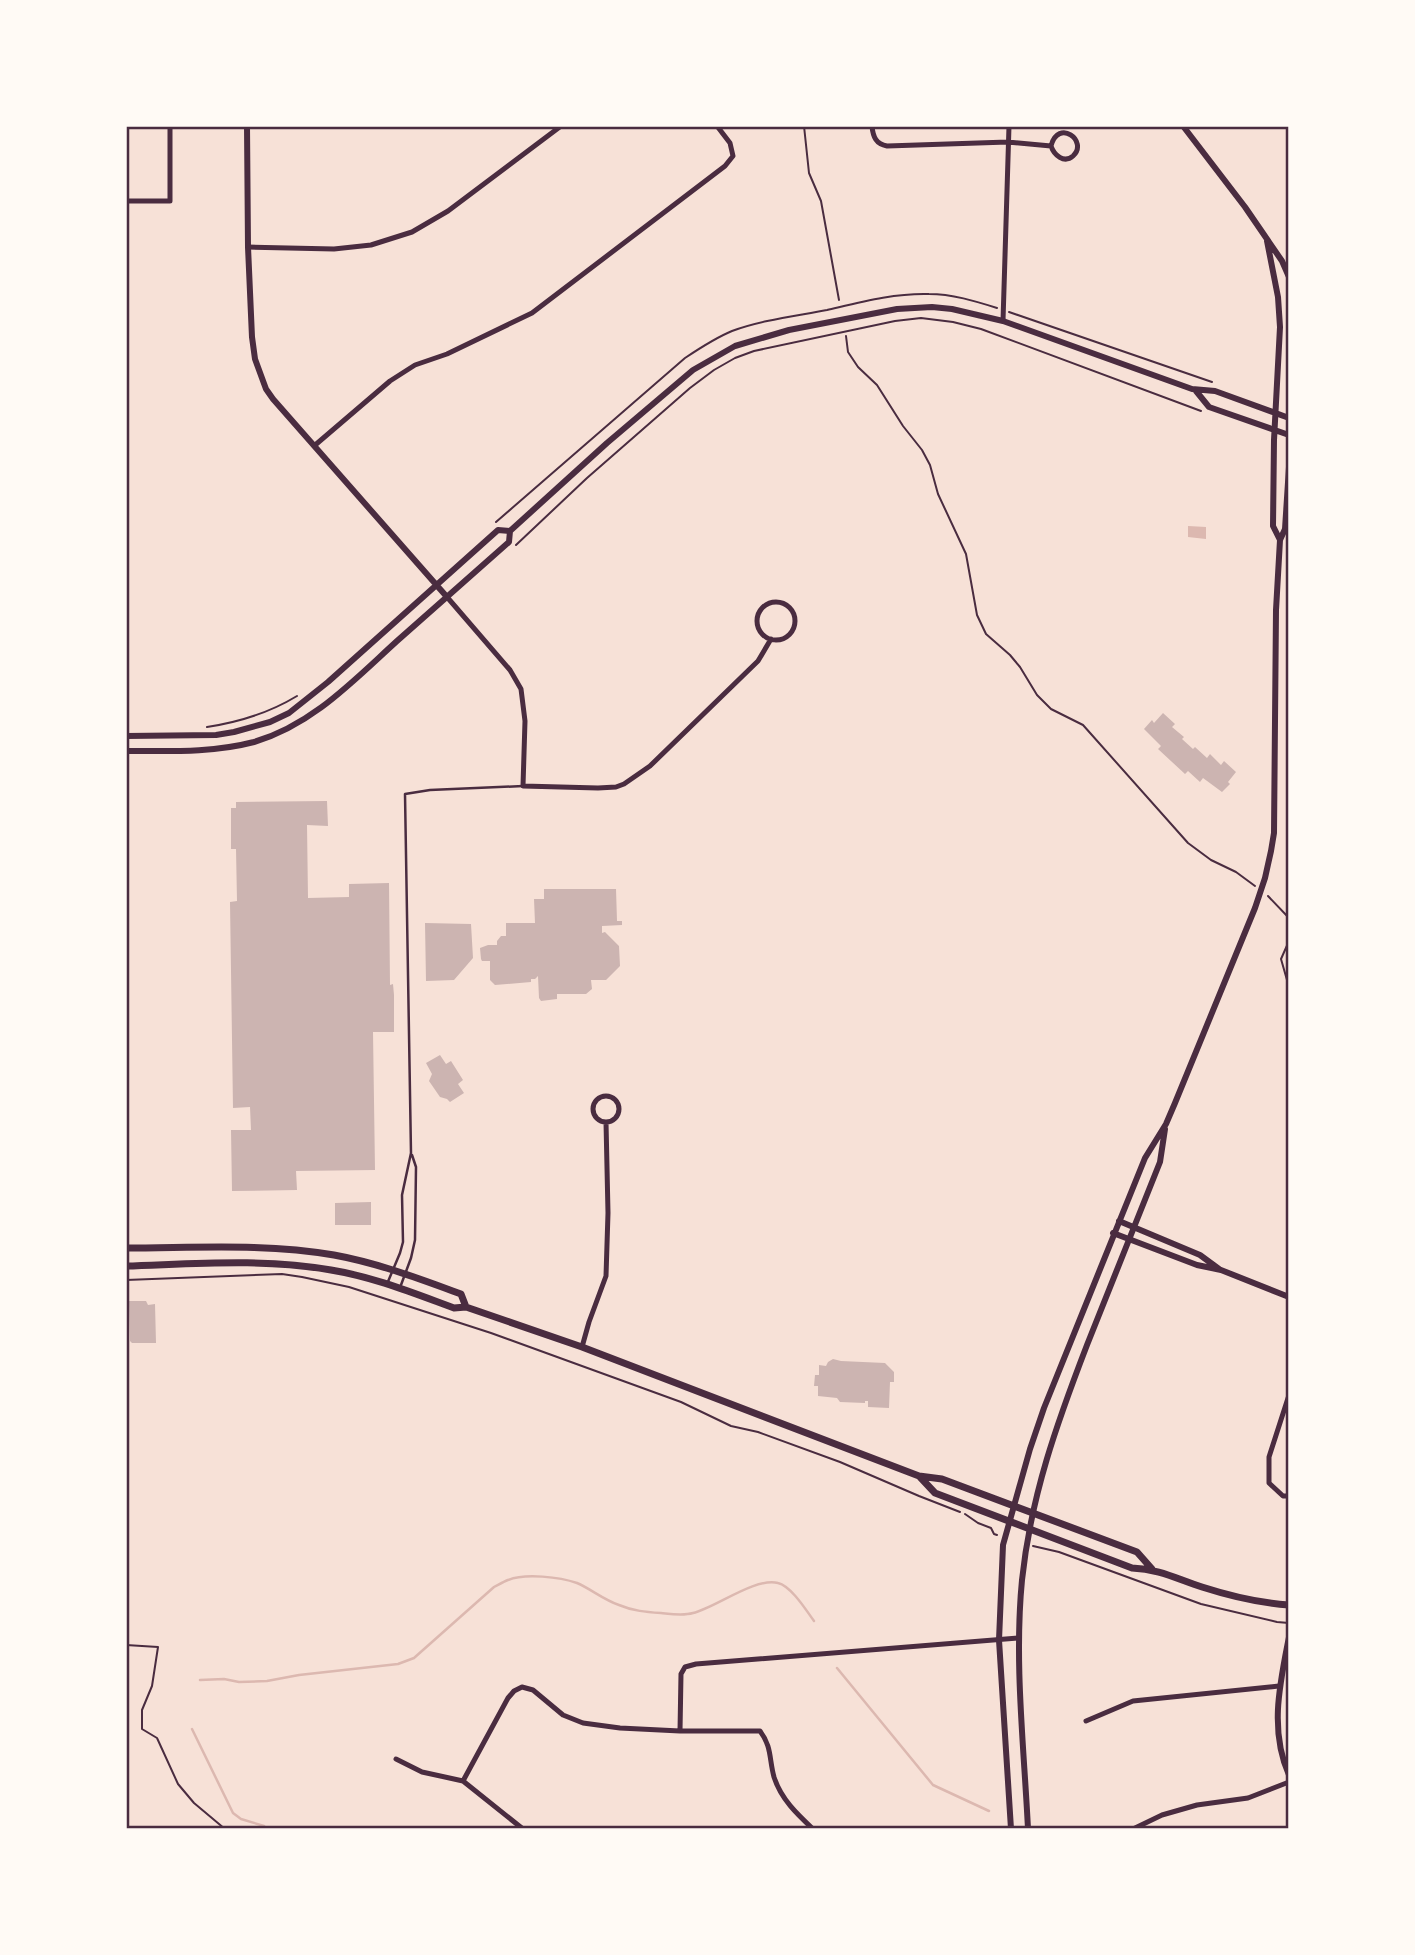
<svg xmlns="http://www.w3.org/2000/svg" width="1415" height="1955" font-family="Bitter,serif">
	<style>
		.water { fill: #dcb8b0 }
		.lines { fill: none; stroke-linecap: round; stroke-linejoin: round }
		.stream { stroke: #dcb8b0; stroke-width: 2.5 }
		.building { fill: #ccb4b1 }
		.path { stroke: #4a2c40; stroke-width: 2 }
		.service { stroke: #4a2c40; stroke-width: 2.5 }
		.minor { stroke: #4a2c40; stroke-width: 5 }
		.tertiary { stroke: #4a2c40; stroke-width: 6 }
		.secondary { stroke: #4a2c40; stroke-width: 7 }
		.neatline { fill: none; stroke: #4a2c40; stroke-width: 2.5 }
	</style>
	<rect width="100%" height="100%" fill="#f7e1d7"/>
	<path class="water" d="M1188,526L1206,527V539L1188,537Z"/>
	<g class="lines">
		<path class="stream" d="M837,1668L933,1785L989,1811
			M200,1680L224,1679L239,1682L267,1681L299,1675L398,1664L414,1658L494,1587C498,1585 503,1582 508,1580C525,1573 560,1577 577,1583C591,1589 604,1600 619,1605C633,1611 646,1612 661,1613C671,1614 683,1616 693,1613C715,1608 755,1577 778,1583C791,1586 806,1610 814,1621
			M192,1729L233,1813L241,1819L264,1826L266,1829"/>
	</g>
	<path class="building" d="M1163,713L1175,724L1172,727L1184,737L1182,739L1193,749L1195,747L1207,758L1210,754L1221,765L1224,761L1236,772L1228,782L1230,784L1222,792L1203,778L1200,782L1188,771L1185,774L1158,749L1161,746L1144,729L1152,720L1154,723Z
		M327,801L328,826L307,825L308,898L349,897V884L389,883L390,985L393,984L394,995V1032H373L375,1170L296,1171L297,1190L232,1191L231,1130H251L250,1107L233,1108L230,902L237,901L236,849H231V808H236V802Z
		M544,889H616L617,921H622V925L602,926V933L605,932L619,946L620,966L606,980H591L592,989L586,994H557V999L541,1001L539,998L538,976L535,979H531V982L495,985L490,980V961H482L481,959L480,948L488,945H497V941L501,936H506V923H535L534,899H544Z
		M425,923L471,924L473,958L454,980L426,981Z
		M440,1055L446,1064L451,1061L463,1080L458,1084L464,1093L450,1102L447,1099L440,1097L429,1081L432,1074L426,1063Z
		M371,1202V1225H335V1203Z
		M129,1301H146L148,1305L155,1304L156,1343H132L130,1341Z
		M833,1359L841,1361L885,1363L894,1372V1382H890L889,1408L868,1407V1401H865V1403L840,1402L837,1398L818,1396V1386H814L815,1375H819V1365L826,1366L828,1362Z"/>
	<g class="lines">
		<path class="path" d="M804,126L809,173L821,201L839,300
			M1009,312L1212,382
			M846,336L848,352L858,367L877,385L903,426L922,450L930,465L938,494L966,554L977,615L986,634L1010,655L1020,667L1037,695L1051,709L1083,725L1188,843L1211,860L1236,872L1255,886
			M496,522L685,358C700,348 715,338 732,331C762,320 796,316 827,310C861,302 894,293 929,294C952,294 975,301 997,308
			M516,545L587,478L690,388L714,370L735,358L754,351L895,321L921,318L953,322L981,329L1201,411
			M207,727C240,722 269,713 297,696
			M1268,896L1289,918
			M1289,941L1281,959L1287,980V998L1289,1013
			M126,1280L282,1274L302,1277L349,1287L491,1333L681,1402L731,1426L758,1432L840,1462L919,1496L960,1512
			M965,1514L978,1523L991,1528L994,1534L997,1535
			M1033,1546L1059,1552L1201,1604L1277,1622L1289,1623
			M126,1645L158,1647L152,1686L142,1710V1729L157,1738L178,1784L194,1803L225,1829"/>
		<path class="service" d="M387,1284L400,1253L403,1242L402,1195L411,1153L405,794L430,790L523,786
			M401,1285L411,1258L415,1240L416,1167L412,1155"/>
		<path class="minor" d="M872,126C873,137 876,144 887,146L1008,142L1051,146C1054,155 1064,164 1073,156C1089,141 1058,118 1051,146
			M126,201H170V126
			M248,247L334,249L371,245L412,232L448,211L561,126
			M1003,321L1009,126
			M314,446L390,381L415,365L447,354L532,313L725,166L733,156L730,143L717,126
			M447,597L510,670L521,689L525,721L523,786L598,788L616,787L624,784L650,766L758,661L771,639
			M757 621a19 19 0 1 1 38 0a19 19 0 1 1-38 0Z
			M593 1109a13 13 0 1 1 26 0a13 13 0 1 1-26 0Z
			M582,1347L589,1322L606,1276L608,1213L606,1122
			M1289,1395L1269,1457V1483L1283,1496H1289
			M1086,1721L1133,1701L1279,1686
			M680,1731L681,1674L685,1667L696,1664L1019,1638
			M396,1759L422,1772L463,1781L523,1829
			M463,1781L508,1698L514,1691L522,1687L533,1690L563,1715L583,1723L620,1728L680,1731H760C772,1747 769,1759 774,1777C781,1799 797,1814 813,1829
			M1133,1829L1162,1815L1197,1805L1248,1798L1289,1782"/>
		<path class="tertiary" d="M247,126L248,247L252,337L255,359L266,389L273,399L447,597
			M1183,126L1245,207L1282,261L1289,277
			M1267,241L1278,297L1280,327L1274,440L1273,526L1280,540
			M1196,391L1209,407L1289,435
			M126,736L216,735L234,732L270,722L289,713L328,682L498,530L510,531
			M126,751C169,751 212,753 254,742C312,725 353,681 397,641C434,608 472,575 509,542L510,531L607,443L693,370L735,346L789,330L897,309L932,307L952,309L1003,321L1192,389L1215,391L1289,418
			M1119,1221L1200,1255L1219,1269
			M1113,1233L1197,1265L1221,1270L1289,1297
			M1289,1637C1280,1683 1269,1730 1289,1775
			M1011,1829L999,1640L1003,1545L1030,1449L1044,1408L1145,1158L1166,1124L1175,1103L1255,908L1265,878L1271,851L1274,833L1276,610L1280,540L1285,529L1289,467
			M1028,1829C1024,1747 1014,1662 1022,1580C1031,1495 1057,1423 1087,1345C1111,1284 1136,1223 1160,1162L1165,1129"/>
		<path class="secondary" d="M126,1248C195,1248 265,1243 334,1255C378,1263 420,1279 461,1294L466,1307
			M126,1266C194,1264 263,1258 331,1270C374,1277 413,1293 454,1308L466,1307L582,1347L919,1476L942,1479L1137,1552L1152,1569
			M920,1477L935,1493L1132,1568C1159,1569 1177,1579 1202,1587C1230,1596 1260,1603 1289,1605"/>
	</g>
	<rect width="1415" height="1955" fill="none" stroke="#fffaf5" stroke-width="256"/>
	<rect x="128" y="128" width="1159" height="1699" class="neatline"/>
</svg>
